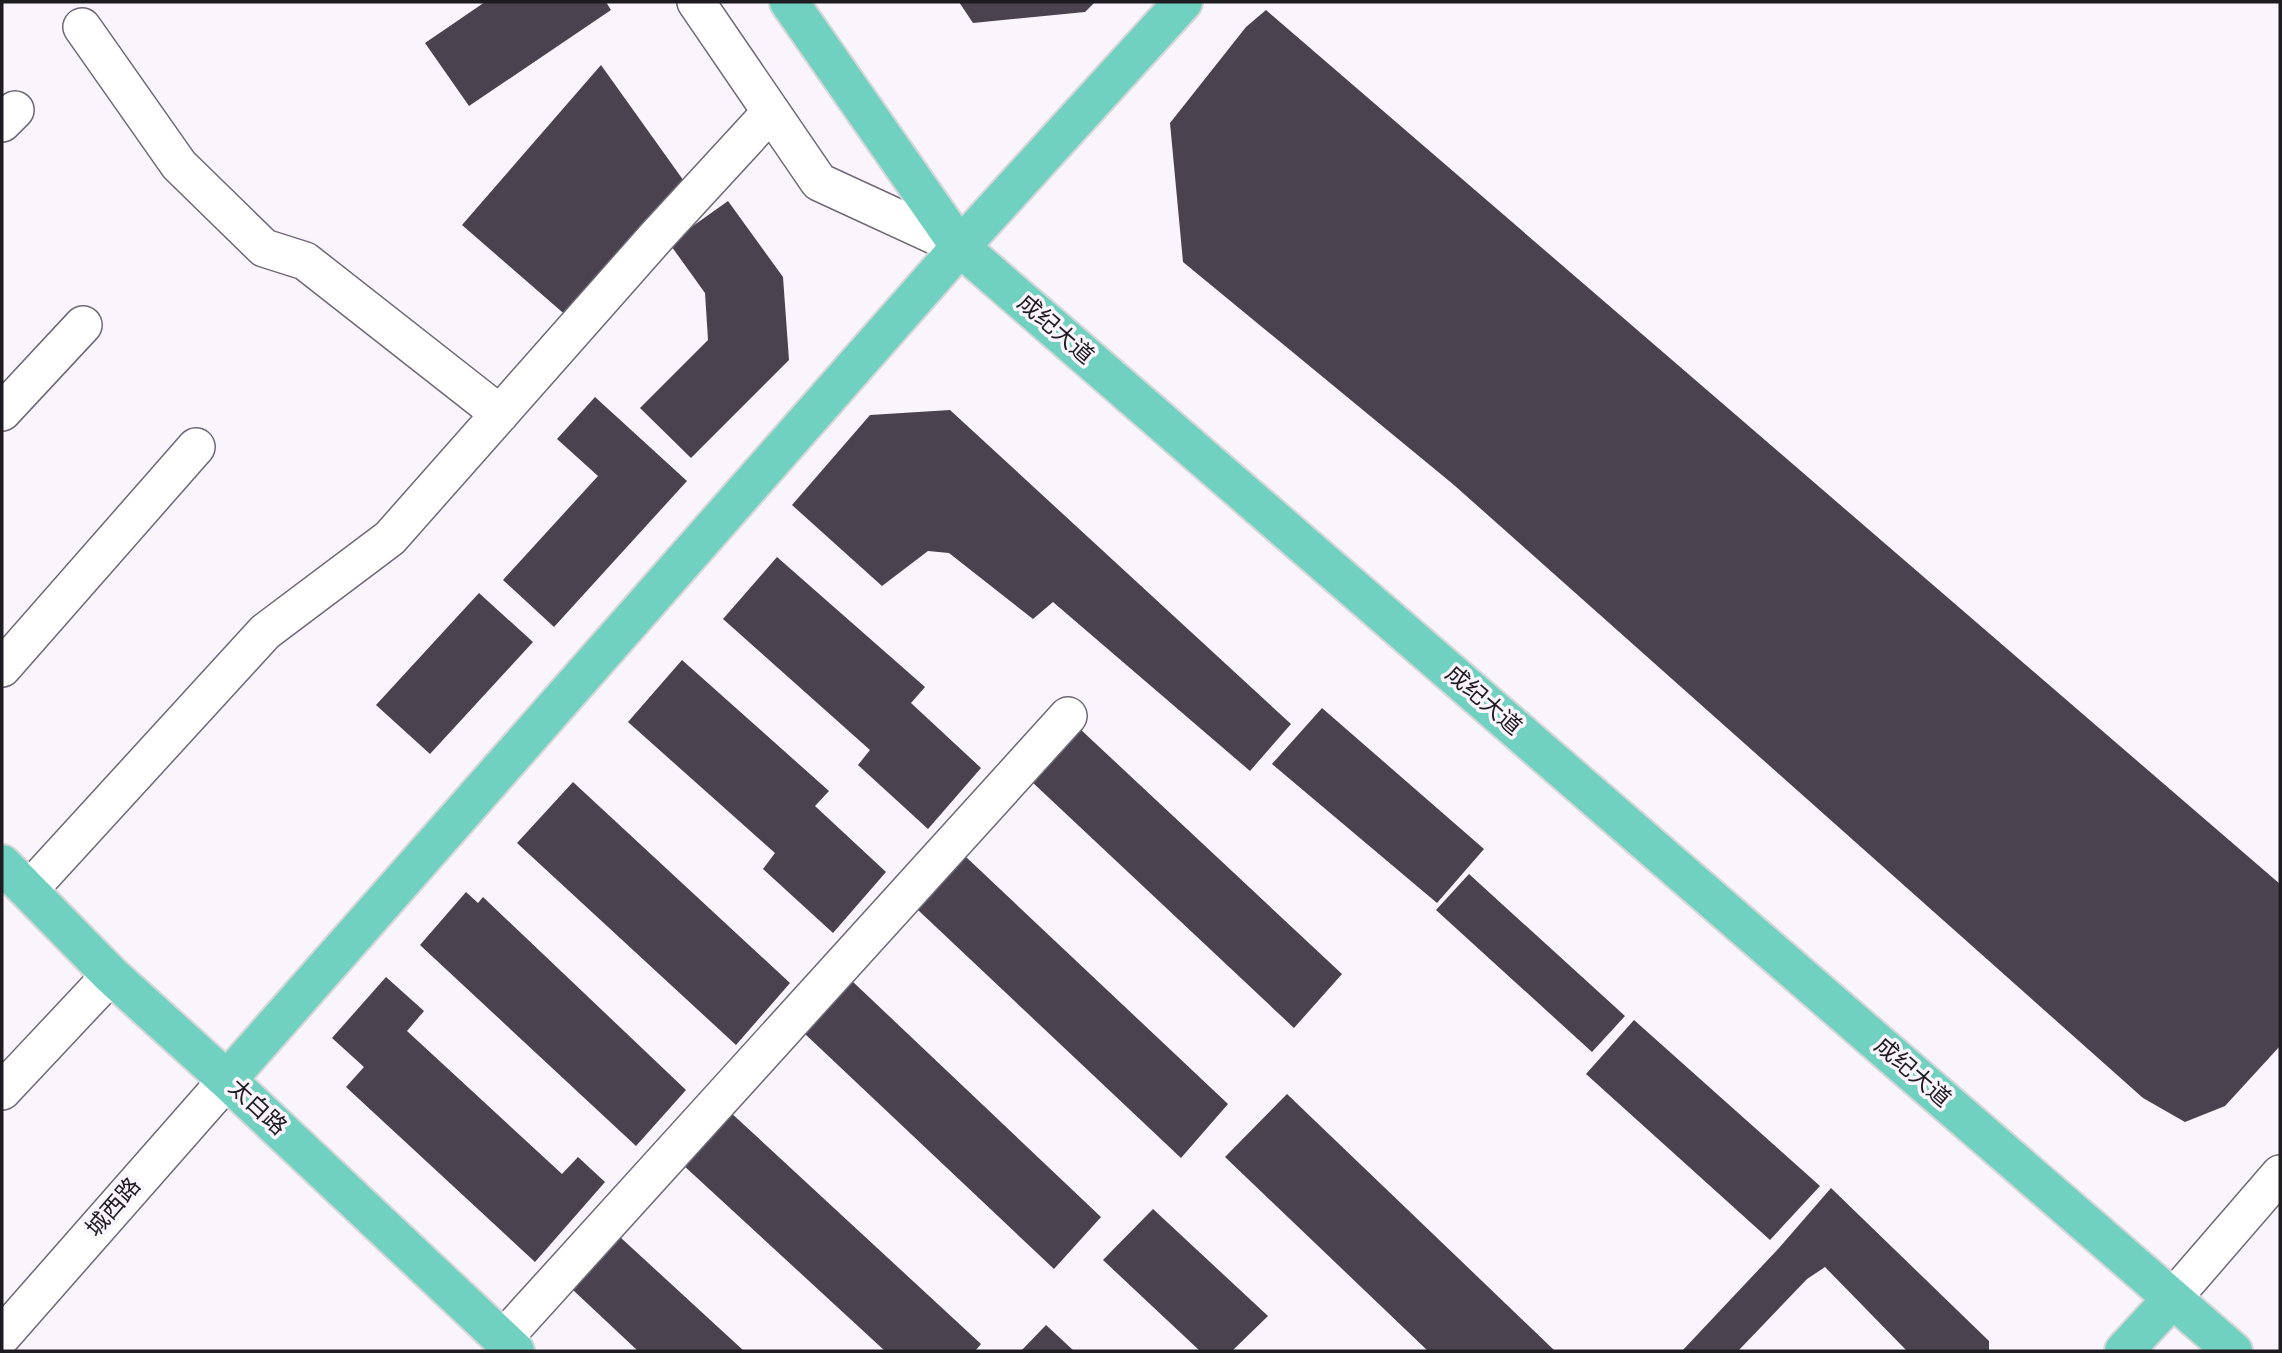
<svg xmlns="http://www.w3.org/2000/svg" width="2282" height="1353" font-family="Spectral,'Noto Sans SC',serif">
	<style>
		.building { fill: #4a434f }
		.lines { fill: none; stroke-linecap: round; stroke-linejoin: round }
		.minor-casing { stroke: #6f6775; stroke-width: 40 }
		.major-casing { stroke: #d6d6d7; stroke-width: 42 }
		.minor { stroke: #fff; stroke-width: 37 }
		.major { stroke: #71d1c1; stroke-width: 38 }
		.labels { text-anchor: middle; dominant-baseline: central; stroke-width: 7; stroke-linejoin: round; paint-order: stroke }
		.street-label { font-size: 23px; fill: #1e1b21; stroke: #faf4fd }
	</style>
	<rect width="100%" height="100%" fill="#faf4fd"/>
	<path class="building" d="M485,2H606L611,10L469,106L425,43Z
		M959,2H1095L1085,12L973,23Z
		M1266,10L2280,884V1046L2225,1106L2185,1122L2143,1098L1454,485L1183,262L1170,123L1246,27Z
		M601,65L686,184L569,318L462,225Z
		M728,201L783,277L789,360L691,458L640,408L708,340L705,293L669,243Z
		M595,397L687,481L554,627L503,580L598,476L557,439Z
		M950,410L1291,724L1250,771L1053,602L1033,619L949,553L928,551L882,586L792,505L870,415Z
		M777,557L925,687L911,703L981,768L928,829L858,765L870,750L723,619Z
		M479,593L533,642L430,754L376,705Z
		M682,660L829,791L815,806L886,872L833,933L763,869L775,853L628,722Z
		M1322,708L1484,849L1437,903L1272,764Z
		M1079,728L1342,974L1294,1028L1031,781Z
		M573,782L790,983L736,1045L517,843Z
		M966,857L1228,1104L1181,1158L918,910Z
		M1469,874L1625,1016L1592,1052L1436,910Z
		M466,892L478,903L483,897L686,1090L636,1146L420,945Z
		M386,977L424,1011L407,1031L562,1174L578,1157L605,1182L535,1262L346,1087L364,1067L332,1038Z
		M851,980L1101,1217L1054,1269L804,1033Z
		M1634,1020L1820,1186L1770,1240L1586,1074Z
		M1287,1094L1555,1351H1428L1225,1157Z
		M729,1111L981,1344L975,1351H885L682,1164Z
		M1831,1188L1989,1341V1351H1907L1825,1267L1807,1279L1738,1351H1682L1779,1248Z
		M1153,1209L1268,1316L1232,1351H1200L1103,1260Z
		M620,1237L744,1351H638L573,1290Z
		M1046,1325L1074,1351H1021Z"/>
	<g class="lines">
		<defs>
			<path id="minor" d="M696,2L819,182L960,247
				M82,27L179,165L264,248L305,261L500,414
				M2,123L15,110
				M2,412L83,325
				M2,668L196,447
				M28,891L265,632L390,538L656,237L771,112
				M2,1091L111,975
				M2172,1299L2280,1174
				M2,1336L227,1080
				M502,1340L1068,716"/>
			<path id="major" d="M789,2L960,247L2233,1351
				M2,864L111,975L227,1080L515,1351
				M227,1080L960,247L1183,2
				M2124,1351L2172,1299"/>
		</defs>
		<use href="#minor" class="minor-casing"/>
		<use href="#major" class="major-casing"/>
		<use href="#minor" class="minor"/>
		<use href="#major" class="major"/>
	</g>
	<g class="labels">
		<g class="street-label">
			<text transform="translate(1055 330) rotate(41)">成纪大道</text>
			<text transform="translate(1483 701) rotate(41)">成纪大道</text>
			<text transform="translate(1912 1073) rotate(41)">成纪大道</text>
			<text transform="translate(257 1108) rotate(43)">太白路</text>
			<text transform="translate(114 1208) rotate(-49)">城西路</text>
		</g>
	</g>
	<rect width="2282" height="1353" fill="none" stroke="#1e1b21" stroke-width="7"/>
</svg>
